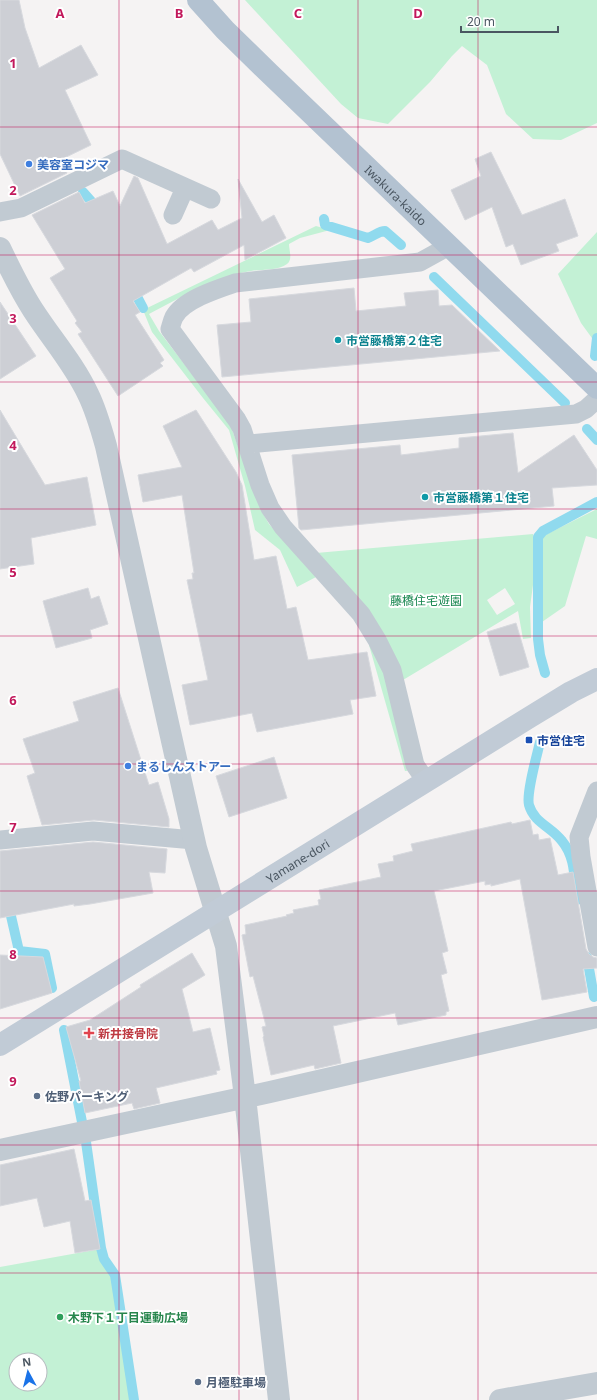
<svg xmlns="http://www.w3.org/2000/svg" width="597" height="1400" font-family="'Noto Sans','Noto Sans JP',sans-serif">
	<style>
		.green { fill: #c3f1d5; fill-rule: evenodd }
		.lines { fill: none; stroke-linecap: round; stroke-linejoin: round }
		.stream { stroke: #90daee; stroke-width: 10 }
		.building { fill: #cdcfd5; stroke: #d7d9de }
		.lane { stroke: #c1cad2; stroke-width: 19 }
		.street { stroke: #c1cad2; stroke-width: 22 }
		.secondary { stroke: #c1cbd6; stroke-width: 22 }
		.primary { stroke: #b3c2d1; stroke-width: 22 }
		.grid { fill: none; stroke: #c2185b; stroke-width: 1; stroke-opacity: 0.55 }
		.shop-dot { fill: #3f7fe0; stroke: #fff; stroke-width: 1.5 }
		.culture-dot { fill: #0f9aa8; stroke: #fff; stroke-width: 1.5 }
		.transit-dot { fill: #1a4fb4; stroke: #fff; stroke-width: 1.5 }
		.health-dot { fill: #e0444e; stroke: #fff; stroke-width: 1.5 }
		.service-dot { fill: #5c6f8a; stroke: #fff; stroke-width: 1.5 }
		.leisure-dot { fill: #2e9e5b; stroke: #fff; stroke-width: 1.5 }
		.labels { text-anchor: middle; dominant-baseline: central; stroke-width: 4; stroke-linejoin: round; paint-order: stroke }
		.shop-label { font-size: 12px; font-weight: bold; fill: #366cbe; stroke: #fff; text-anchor: start }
		.street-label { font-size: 12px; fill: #4a5661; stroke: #fff }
		.culture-label { font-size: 12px; font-weight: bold; fill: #0d838f; stroke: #fff; text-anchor: start }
		.park-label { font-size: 12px; fill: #17864f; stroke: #fff }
		.transit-label { font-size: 12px; font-weight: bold; fill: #164399; stroke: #fff; text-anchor: start }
		.health-label { font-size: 12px; font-weight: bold; fill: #be3a42; stroke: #fff; text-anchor: start }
		.service-label { font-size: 12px; font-weight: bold; fill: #4e5e75; stroke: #fff; text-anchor: start }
		.leisure-label { font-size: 12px; font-weight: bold; fill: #27864d; stroke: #fff; text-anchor: start }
		.grid-label { font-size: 13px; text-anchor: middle; font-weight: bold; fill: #c2185b; stroke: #fff; stroke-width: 4; stroke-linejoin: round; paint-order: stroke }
	</style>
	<rect width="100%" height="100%" fill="#f5f3f3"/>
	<path class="green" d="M245,0H597V123L561,140L533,139L506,114L487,65L462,46L452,56L430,82L388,124L358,118L341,104Z
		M316,226L330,230L300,238L289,244C289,250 293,260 287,264C278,271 262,269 251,271C214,277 182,297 149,314L159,331L230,424L261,510L269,524L316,577L297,587L280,550L255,530L245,486L229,430L203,398L152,332L143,310Z
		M597,232V345L581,323L558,274Z
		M597,509V539L586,536L565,606L542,622L543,536Z
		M533,534V585L530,607L531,638L523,639L518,611L403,680L316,553ZM505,588L515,604L497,615L487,600Z
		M370,644L385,674L392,701L407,771H405L369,645Z
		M100,1249L103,1259L113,1275L132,1400H0V1267ZM16,1360H40V1384H16Z"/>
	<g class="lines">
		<path class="stream" d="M83,192L99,210
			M324,219L325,225L368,238C374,236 379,231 385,231L401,245
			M434,277L565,403
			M132,287L143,308
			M595,356L597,338
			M587,429L597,440
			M545,673L540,655L538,639V537L543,531L597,502
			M540,742C537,755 526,794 529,805C534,823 552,827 562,841C576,858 574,879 577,900
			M8,903L19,951L45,954L52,988
			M587,957L594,997
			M64,1030L82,1122
			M86,1142L101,1248L104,1259L115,1275L134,1400"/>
	</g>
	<path class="building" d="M0,0H19L25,28L39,68L81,45L98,75L65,90L91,145L60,160L67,173L20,196L0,154Z
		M491,152L522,215L565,199L578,236L556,244L559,251L521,265L513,244L506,247L492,207L465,220L451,190L481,176L475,159Z
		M134,176L138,178L167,244L212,220L218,230L242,218L238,179L262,222L274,215L286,238L245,260L244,245L194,272L191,268L133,301L140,312L135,315L164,360L160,363L163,366L118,396L78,334L82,332L75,323L77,321L50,278L65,269L32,215L79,192L85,203L113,191L120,206Z
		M354,288L356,311L406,306L404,293L438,290L439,306L452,305L500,351L222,377L217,325L251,322L249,299Z
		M0,302L36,356L0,379Z
		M0,410L45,485L87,477L96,525L31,538L34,564L0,569Z
		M196,410L236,472L242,485L254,560L276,556L287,609L296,607L308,660L367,652L376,696L350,700L353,714L257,732L252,713L190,725L182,685L208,680L187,580L193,579L192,573H194L182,495L143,502L138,475L182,467L163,426Z
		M513,433L518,473L574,435L597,470V485L552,488L554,506L301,530L299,528L292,455L400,445L401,455L459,448V438Z
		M88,588L91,599L99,596L108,624L90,630L92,638L56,648L43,601Z
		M516,623L529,667L500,676L487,632Z
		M118,688L149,785L158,782L169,819V827L94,820L42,825L27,776L35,773L23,739L79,721L73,702Z
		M274,757L287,798L229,817L216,776Z
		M530,820L533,835L538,834L539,840L550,838L558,875L573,872L586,949L589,954L593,957L597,958V968L583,969L587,992L542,1000L520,879L491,886V884L485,885V881L434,891L448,951L442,953L447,973L441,975L449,1011L446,1012V1015L398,1025L395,1013L333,1026L341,1063L315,1069L314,1065L271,1075L263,1037L264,1036L262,1027L266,1026L253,976L250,977L242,935L246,934L245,925L287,916L286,915L294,913L293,910L319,905L318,900L321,899L319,890L381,877L378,864L394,861L393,856L413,851L411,844L511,822L512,824Z
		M93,842L167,849L165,873L149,872L153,893L90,904L74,906V904L0,918V851Z
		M192,953L205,975L182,989L193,1032L210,1028L220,1070L216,1071L217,1074L156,1088L160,1103L134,1109L132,1103L85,1113L79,1081H81L66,1027L90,1020L141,987L140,985Z
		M0,955L43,957L52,993L0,1009Z
		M74,1149L85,1201L91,1200L100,1249L75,1253L70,1221L44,1227L37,1198L0,1206V1165Z"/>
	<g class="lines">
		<path class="lane" d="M0,212L21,208L122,159L211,199
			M173,215L185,188
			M248,444L576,414L586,409L597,399
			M426,781L415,765L392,670L377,640L361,614L283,527L270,508L260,485L242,429L237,420L170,329C171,326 172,321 174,317C183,300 217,289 235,283L420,262L449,246
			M597,791L579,837L581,857L597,947
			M0,840L93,831L194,840"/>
		<path class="street" d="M0,248C10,269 20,290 33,310C51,338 74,364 88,394C96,410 101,428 106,446L196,848L226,946L245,1097L279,1400
			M0,1150L270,1092L597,1017
			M500,1400L597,1383"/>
		<path class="secondary" id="s1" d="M0,1045L530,717L571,692L597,679"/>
		<path class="primary" id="s2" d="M198,0L225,30L269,73L597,388"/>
	</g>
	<path class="grid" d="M119,0V1400M239,0V1400M358,0V1400M478,0V1400M0,127H597M0,255H597M0,382H597M0,509H597M0,636H597M0,764H597M0,891H597M0,1018H597M0,1145H597M0,1273H597"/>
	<g class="shop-dot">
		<circle cx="29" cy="164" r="4"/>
		<circle cx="128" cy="766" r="4"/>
	</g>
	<g class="culture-dot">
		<circle cx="338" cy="340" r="4"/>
		<circle cx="425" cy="497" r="4"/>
	</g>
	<rect class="transit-dot" x="525" y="736" width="8" height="8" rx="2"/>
	<path class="health-dot" d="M87 1027h4v4h4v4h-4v4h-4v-4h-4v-4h4z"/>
	<g class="service-dot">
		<circle cx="37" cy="1096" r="4"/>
		<circle cx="198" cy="1382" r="4"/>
	</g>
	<circle class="leisure-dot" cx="60" cy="1317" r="4"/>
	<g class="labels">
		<g class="shop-label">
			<text x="37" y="164">美容室コジマ</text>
			<text x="136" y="766">まるしんストアー</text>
		</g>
		<g class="street-label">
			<text stroke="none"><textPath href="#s2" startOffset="278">Iwakura-kaido</textPath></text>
			<text stroke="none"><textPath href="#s1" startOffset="350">Yamane-dori</textPath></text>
		</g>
		<g class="culture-label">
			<text x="346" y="340">市営藤橋第２住宅</text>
			<text x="433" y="497">市営藤橋第１住宅</text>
		</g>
		<g class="park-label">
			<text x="426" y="600">藤橋住宅遊園</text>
		</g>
		<g class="transit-label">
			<text x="537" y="740">市営住宅</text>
		</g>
		<g class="health-label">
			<text x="98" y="1033">新井接骨院</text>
		</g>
		<g class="service-label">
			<text x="45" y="1096">佐野パーキング</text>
			<text x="206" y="1382">月極駐車場</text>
		</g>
		<g class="leisure-label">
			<text x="68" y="1317">木野下１丁目運動広場</text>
		</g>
	</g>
	<g class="grid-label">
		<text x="60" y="18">A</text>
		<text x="179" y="18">B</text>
		<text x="298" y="18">C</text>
		<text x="418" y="18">D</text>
		<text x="13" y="68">1</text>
		<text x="13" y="195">2</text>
		<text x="13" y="323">3</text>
		<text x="13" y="450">4</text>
		<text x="13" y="577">5</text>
		<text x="13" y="705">6</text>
		<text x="13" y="832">7</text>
		<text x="13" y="959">8</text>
		<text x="13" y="1086">9</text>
	</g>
	<g transform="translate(28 1372) rotate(353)"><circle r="19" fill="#ffffff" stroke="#b7bbc0"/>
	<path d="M0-3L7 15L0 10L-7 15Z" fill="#1a73e8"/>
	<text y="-6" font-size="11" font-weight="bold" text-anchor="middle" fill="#4a5661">N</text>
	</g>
	<path d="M461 26v6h97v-6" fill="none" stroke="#4a5661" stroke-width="2"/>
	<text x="467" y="26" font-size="12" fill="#4a5661" stroke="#ffffff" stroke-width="3" paint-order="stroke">20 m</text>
</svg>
